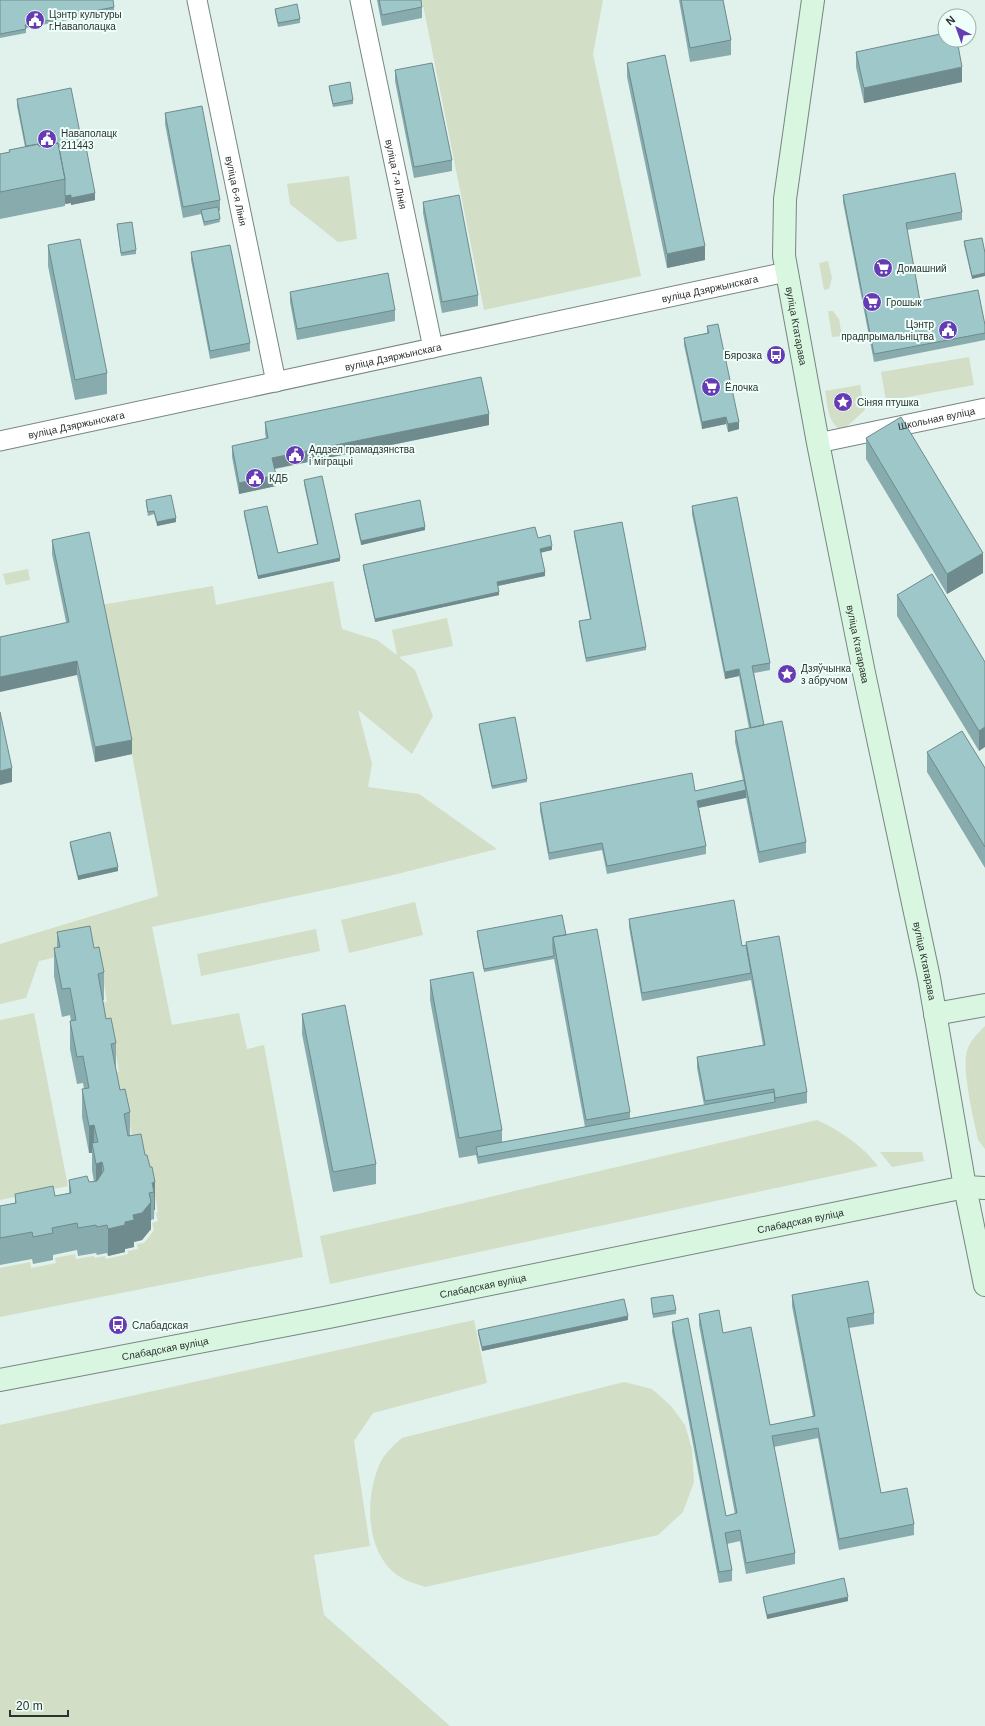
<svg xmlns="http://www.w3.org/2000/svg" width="985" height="1726" font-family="Arial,sans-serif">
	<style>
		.green { fill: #d3dec6 }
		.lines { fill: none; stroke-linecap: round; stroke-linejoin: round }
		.street-casing { stroke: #778681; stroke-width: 21 }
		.secondary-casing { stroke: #778681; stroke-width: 24 }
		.street { stroke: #fff; stroke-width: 19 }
		.secondary { stroke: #d8f6e0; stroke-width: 22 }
		.wall { fill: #88abad }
		.shaded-wall { fill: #6f8b8d }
		.building { fill: #9ec7c9; stroke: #6f8b8d }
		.labels { text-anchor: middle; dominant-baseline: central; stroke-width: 4; stroke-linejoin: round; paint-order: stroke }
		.poi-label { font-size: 10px; fill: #2c3230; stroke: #eefef9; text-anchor: start }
		.street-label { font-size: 10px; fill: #2c3230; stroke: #eefef9 }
	</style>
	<rect width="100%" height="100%" fill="#e1f1ec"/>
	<path class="green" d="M422,0H603L593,54L641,276L484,310Z
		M349,176L357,239L338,242L290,204L287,184Z
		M828,261L832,278L829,289L824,290L819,263Z
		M828,311H833L839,319L842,336L832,337Z
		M969,357L974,385L886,401L881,372Z
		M860,385L865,410L843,430C827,425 828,405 825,391Z
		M28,569L30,580L6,585L3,574Z
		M333,581L342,629L377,640L397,655L392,630L447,618L453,646L399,657L415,670L433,716L412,754L358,710L372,764L368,787L419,794L497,849L385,877L152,927L172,1025L239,1013L247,1049L264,1045L303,1257L0,1317V1268L30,1262L31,1268L56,1263L55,1258L75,1254L76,1259L94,1256L95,1258L105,1256L106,1259L128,1254V1251L138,1249L137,1244L144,1243L154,1230L152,1223L158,1221L156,1213L158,1212L154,1191L133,1142L128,1113L122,1114L114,1073L119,1072L114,1042L101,1003L107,1002L102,971L56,957L39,961L26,998L0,1004V944L158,896L132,754L101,605L213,586L216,605Z
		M415,902L423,935L349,953L341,920Z
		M316,929L320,951L201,976L197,954Z
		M34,1013L68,1186L0,1200V1020Z
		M985,1026V1149L978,1140C974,1119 960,1065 968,1048C972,1039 978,1033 985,1026Z
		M817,1120C839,1130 863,1146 878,1166L330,1284L320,1236L400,1218Z
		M880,1152H922L924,1161L892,1167Z
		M474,1320L487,1383L373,1413L354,1441L370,1546L314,1555L324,1615L450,1726H0V1425Z
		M624,1382L652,1389L671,1406L685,1425L692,1449L694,1482L683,1512L658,1535L425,1587C417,1584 405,1581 397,1575C367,1553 365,1504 377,1471C381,1457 391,1447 402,1438Z"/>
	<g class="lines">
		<defs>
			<g id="street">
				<path id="s1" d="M197,0L276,382"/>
				<path id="s2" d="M360,0L433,348"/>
				<path id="s3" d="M0,441L786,272"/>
				<path id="s4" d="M818,443L985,408"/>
			</g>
			<g id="secondary">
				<path id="s5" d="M813,0L785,199L784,256L818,443L864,673L929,978L965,1187L985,1285"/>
				<path d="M935,1014L985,1005"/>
				<path id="s6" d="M0,1380L329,1317L965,1187L985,1188"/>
			</g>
		</defs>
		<use href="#street" class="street-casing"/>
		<use href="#secondary" class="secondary-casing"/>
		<use href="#street" class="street"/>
		<use href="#secondary" class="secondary"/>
	</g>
	<path class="wall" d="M0,0L114,7V11L26,28V33L0,38Z
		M377,0H421L422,7V18L382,26Z
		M679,0H723L731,40V55L690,62Z
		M275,9L300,19V23L278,27L275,12Z
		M856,52L962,82L864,103L856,67Z
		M627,63L705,260L667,268L627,77Z
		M395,70L452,160V171L414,178L395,81Z
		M329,86L353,100V104L333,107L329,89Z
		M17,99L81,138L95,200L71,205V203L65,204V206L0,219V154L9,152V150L25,147L17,106Z
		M165,113L220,200V211H218L220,222L204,226L201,214L183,218L165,124Z
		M843,195L962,212V220L907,230L920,301L985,325V340L874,362L843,202Z
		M423,202L478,295V306L442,313L423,213Z
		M117,224L136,250V254L121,256Z
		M982,238L972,279L964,245V241Z
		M48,245L107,373V394L75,400L48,266Z
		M191,252L250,343V351L210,359L191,260Z
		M290,292L395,310V321L297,340L290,302Z
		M707,326L739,429L728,432L726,424L702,429L684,345V338L707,333Z
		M265,422L489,425L275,469L276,486L239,494L232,457V446L266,439L265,433Z
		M866,438L983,573L947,594L866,459Z
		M304,480L340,561L258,579L244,515V511L278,553L317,544L304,484Z
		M146,500L176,522L157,526L154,514L148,516L146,504Z
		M692,506L770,663V670L754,673L764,725L806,842V853L759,863L746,797L699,808L706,846V854L607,874L602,850L549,860L540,811V803L695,791L743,780L735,742V731L749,728L739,676L725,679L692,514Z
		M355,514L425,530L361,545L355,518Z
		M574,531L646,647V650L586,662L579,625V621L590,619L574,535Z
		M538,538L552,550L541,552L545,576L498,586L499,595L375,622L363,568V565Z
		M52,540L132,754L95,762L52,554Z
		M897,595L985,662L979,751L897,616Z
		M479,724L527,779V782L492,789L479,728Z
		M927,752L985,768V868L927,772Z
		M70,842L118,871L78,880L70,846Z
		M629,919L742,946L746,945V942L807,1092V1103L478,1164L476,1155L459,1158L430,1000V980L502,1130V1142L585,1127L554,959L484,972L477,935V931L566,935L630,1112V1119L704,1105L697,1068V1057L763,1045L751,980L642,1001L629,927Z
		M57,932L94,948L104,972V1000H103L106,1019L116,1043V1070L120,1090L130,1112V1136L145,1155L155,1182L154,1219L151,1220V1229L142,1240L134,1242V1247L125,1249V1252L108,1256L107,1253L97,1255L96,1253L78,1256L77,1250L53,1255V1260L33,1264L32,1259L0,1265V1206L15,1203V1194L55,1196L69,1193V1180L89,1182H94L92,1170V1153H89L82,1117V1089H84L83,1083L77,1084L70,1049V1021H71L70,1015L62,1017L54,976V948H57Z
		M302,1014L376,1164V1184L333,1192L302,1034Z
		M792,1295L874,1313V1324L849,1328L881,1493L914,1524V1535L839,1550L818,1438L774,1447L795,1553V1564L746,1574L740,1541L727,1544L732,1570V1581L719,1583L672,1332V1322L726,1516L735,1514L699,1325V1314L723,1333L770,1425L813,1417L792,1306Z
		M651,1298L676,1310V1314L653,1318L651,1302Z
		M628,1320L482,1351L478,1334V1330Z
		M763,1597L848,1601L767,1619L763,1600Z"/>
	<path class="shaded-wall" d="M962,67V82L864,103V88Z
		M95,193V200L71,205V198Z
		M71,195V203L65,204V196Z
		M705,246V260L667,268V254Z
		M985,273V276L972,279V276Z
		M489,414V425L272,469V458Z
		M726,417V424L702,429V422Z
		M739,422V429L728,432V424Z
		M276,475V486L239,494V483Z
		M176,518V522L157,526V522Z
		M425,527V530L361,545V541Z
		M552,546V550L540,553V549Z
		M983,553V573L947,594V574Z
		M340,558V561L258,579V576Z
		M545,572V576L497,586V582Z
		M499,592V595L375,622V619Z
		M77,661V675L0,692V677Z
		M739,669V676L725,679V672Z
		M985,727V747L979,751V731Z
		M132,740V754L95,762V747Z
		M12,768V782L0,785V771Z
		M746,790V798L697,808V801Z
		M118,867V871L78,880V876Z
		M94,1125V1152L92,1143V1153H89V1126Z
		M102,1162V1189L96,1191V1164Z
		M155,1182V1210H154V1192L152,1183Z
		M151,1202V1229L142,1240L134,1242V1247L125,1249V1252L108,1256V1229L125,1222Z
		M628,1316V1320L482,1351V1347Z
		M848,1597V1601L767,1619V1615Z"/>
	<path class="building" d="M0,0H113L114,7L25,25L26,29L0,34Z
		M379,0H421L422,7L382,15Z
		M681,0H723L731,40L690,48Z
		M297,4L300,19L278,23L275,9Z
		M945,33V40H957L962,67L864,88L856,52Z
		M665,55L705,246L667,254L627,63Z
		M432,63L452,160L414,167L395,70Z
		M350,82L353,100L333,104L329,86Z
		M71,88L81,138L84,137L95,193L71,198V195L65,196V179L58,143L39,146V144L26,146L17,99Z
		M202,106L220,200L183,207L165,113Z
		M58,143L65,179L0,192V154L10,152L9,150L39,144V146Z
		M955,173L962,212L906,223L920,301L978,290L985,325V333L874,354L843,195Z
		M459,195L478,295L442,302L423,202Z
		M218,207L220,219L204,222L201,210Z
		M132,222L136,250L121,253L117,224Z
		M982,238L985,253V273L972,276L964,241Z
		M80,239L107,373L75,380L48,245Z
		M230,245L250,343L210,351L191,252Z
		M388,273L395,310L297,329L290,292Z
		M718,324L739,422L728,424L726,417L702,422L684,338L709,333L707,326Z
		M481,377L489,414L272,458L276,475L239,483L232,446L268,438L265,422Z
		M901,417L983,553L947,574L866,438Z
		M322,476L340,558L258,576L244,511L267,506L278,553L318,544L304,480Z
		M171,495L176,518L157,522L154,511L148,512L146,500Z
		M737,497L770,663L752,666L764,725L751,728L739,669L725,672L692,506Z
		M420,500L425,527L361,541L355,514Z
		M622,522L646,647L586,658L579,621L591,619L574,531Z
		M535,527L538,538L550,535L552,546L540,549L545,572L497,582L499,592L375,619L363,565Z
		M89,532L132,740L95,747L77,661L0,677V637L69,622L52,540Z
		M932,574L985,662V727L979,731L897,595Z
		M0,712L12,768L0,771Z
		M515,717L527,779L492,786L479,724Z
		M782,721L806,842L759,852L735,731Z
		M962,731L985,768V847L927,752Z
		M692,773L695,791L744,780L746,790L697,801L706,846L607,866L602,843L549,853L540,803Z
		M110,832L118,867L78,876L70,842Z
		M734,900L742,946L746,945L751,973L642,993L629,919Z
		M562,915L566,935L553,937V948L554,956L484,969L477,931Z
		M90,926L94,948L99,947L104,972L98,974L106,1019L111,1018L116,1043L111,1044L120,1090L125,1089L130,1112L124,1114L128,1136L141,1134L145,1155H147L150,1167H152L155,1182L152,1183L154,1192L149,1193L151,1202L142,1213L133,1215L134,1220L125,1222V1225L108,1229L107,1225L97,1227L96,1225L78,1228L77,1223L52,1228L53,1233L33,1237L32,1232L0,1238V1206L16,1203L15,1194L53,1186L55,1196L71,1193L69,1180L87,1176L89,1182L97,1181L104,1170L102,1162L96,1164L92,1143L98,1142L94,1125L89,1126L82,1089L89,1088L83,1056L77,1057L70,1021L76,1020L70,988L62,989L54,948L60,947L57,932Z
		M597,929L630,1112L586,1120L553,937Z
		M779,936L807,1092L775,1098L774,1089L705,1101L697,1057L765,1045L746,942Z
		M473,972L502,1130L459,1138L430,980Z
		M345,1005L376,1164L333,1172L302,1014Z
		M774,1092L775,1102L478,1157L476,1147Z
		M868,1281L874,1313L847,1318L881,1493L907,1488L914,1524L839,1539L818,1428L772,1436L795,1553L746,1563L740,1530L725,1533L732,1570L719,1572L672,1322L688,1318L726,1516L737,1513L699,1314L719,1310L723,1333L751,1327L770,1425L815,1416L792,1295Z
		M673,1295L676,1310L653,1314L651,1298Z
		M624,1299L628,1316L482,1347L478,1330Z
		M844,1578L848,1597L767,1615L763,1597Z"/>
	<defs>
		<symbol id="civic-disc" viewBox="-11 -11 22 22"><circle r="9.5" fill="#663cb4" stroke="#eefef9"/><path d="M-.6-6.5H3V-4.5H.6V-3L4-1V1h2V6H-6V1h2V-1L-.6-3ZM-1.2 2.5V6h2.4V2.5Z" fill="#fff"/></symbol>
		<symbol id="supermarket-disc" viewBox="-11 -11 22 22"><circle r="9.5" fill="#663cb4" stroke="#eefef9"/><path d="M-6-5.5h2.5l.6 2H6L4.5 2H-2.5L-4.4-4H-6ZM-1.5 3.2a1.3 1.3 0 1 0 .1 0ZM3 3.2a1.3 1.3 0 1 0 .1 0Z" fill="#fff"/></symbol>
		<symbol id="bus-disc" viewBox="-11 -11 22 22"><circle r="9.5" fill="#663cb4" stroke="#eefef9"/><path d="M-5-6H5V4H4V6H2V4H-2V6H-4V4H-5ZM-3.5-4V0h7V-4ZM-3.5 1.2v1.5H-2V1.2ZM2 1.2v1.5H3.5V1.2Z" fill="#fff"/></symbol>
		<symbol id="sight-disc" viewBox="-11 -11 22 22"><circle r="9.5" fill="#663cb4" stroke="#eefef9"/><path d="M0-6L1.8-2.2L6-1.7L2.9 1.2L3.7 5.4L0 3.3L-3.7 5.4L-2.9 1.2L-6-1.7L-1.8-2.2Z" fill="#fff"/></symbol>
	</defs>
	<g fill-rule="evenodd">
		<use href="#civic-disc" x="24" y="9" width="22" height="22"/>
		<use href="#civic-disc" x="36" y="128" width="22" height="22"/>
		<use href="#supermarket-disc" x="872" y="257" width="22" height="22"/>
		<use href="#supermarket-disc" x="861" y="291" width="22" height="22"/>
		<use href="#civic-disc" x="937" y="319" width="22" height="22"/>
		<use href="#bus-disc" x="765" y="344" width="22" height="22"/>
		<use href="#supermarket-disc" x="700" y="376" width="22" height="22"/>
		<use href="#sight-disc" x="832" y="391" width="22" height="22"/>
		<use href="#civic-disc" x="284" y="444" width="22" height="22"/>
		<use href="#civic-disc" x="244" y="467" width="22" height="22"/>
		<use href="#sight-disc" x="776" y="663" width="22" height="22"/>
		<use href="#bus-disc" x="107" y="1314" width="22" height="22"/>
	</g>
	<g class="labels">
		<g class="poi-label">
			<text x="49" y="14">Цэнтр культуры<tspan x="49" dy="12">г.Наваполацка</tspan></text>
			<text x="61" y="133">Наваполацк<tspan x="61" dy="12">211443</tspan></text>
			<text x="897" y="268">Домашний</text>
			<text x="886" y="302">Грошык</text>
			<text x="934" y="324" text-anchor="end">Цэнтр<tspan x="934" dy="12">прадпрымальніцтва</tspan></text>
			<text x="762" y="355" text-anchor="end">Бярозка</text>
			<text x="725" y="387">Ёлочка</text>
			<text x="857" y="402">Сіняя птушка</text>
			<text x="309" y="449">Аддзел грамадзянства<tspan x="309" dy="12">і міграцыі</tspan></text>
			<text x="269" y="478">КДБ</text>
			<text x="801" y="668">Дзяўчынка<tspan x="801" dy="12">з абручом</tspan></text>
			<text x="132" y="1325">Слабадская</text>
		</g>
		<g class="street-label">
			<text stroke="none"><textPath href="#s2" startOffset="178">вуліца 7-я Лінія</textPath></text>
			<text stroke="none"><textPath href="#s1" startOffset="195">вуліца 6-я Лінія</textPath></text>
			<text stroke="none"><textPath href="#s3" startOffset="726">вуліца Дзяржынскага</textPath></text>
			<text stroke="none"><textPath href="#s5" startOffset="329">вуліца Ктатарава</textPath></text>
			<text stroke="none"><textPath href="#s3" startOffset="402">вуліца Дзяржынскага</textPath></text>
			<text stroke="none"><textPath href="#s4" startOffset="121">Школьная вуліца</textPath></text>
			<text stroke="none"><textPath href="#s3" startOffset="78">вуліца Дзяржынскага</textPath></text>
			<text stroke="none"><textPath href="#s5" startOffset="653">вуліца Ктатарава</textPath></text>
			<text stroke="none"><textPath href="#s5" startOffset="977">вуліца Ктатарава</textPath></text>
			<text stroke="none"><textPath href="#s6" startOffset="816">Слабадская вуліца</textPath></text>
			<text stroke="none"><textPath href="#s6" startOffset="492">Слабадская вуліца</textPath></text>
			<text stroke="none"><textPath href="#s6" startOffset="168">Слабадская вуліца</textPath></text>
		</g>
	</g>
	<g transform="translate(957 28) rotate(319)"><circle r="19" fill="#eefef9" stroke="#a0aca9"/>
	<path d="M0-3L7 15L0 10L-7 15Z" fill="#663cb4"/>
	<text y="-6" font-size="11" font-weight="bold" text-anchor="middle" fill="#2c3230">N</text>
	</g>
	<path d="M10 1710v6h58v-6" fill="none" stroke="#2c3230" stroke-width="2"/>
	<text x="16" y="1710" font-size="12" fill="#2c3230" stroke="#eefef9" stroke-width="3" paint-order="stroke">20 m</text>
</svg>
